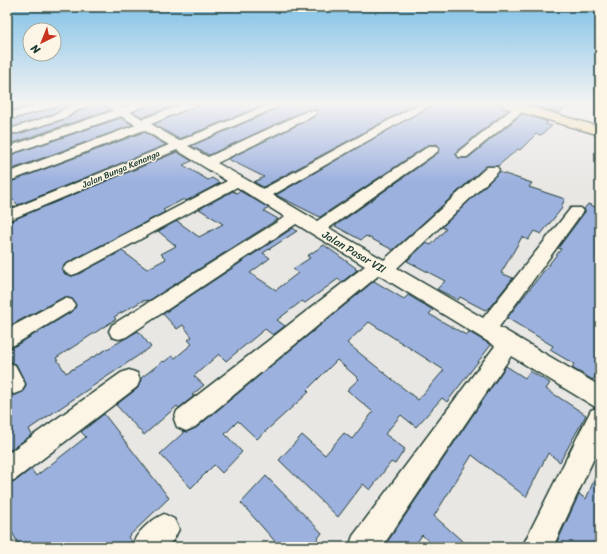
<svg xmlns="http://www.w3.org/2000/svg" width="607" height="554" font-family="Sriracha,sans-serif">
	<style>
		.building { fill: #9db1df; stroke: #1f3d34; fill-rule: evenodd }
		.lines { fill: none; stroke-linecap: round; stroke-linejoin: round }
		.minor-casing { stroke: #1f3d34; stroke-width: 3 }
		.highway-casing { stroke: #1f3d34; stroke-width: 3 }
		.minor { fill: #fcf5e5; fill-rule: evenodd }
		.highway { fill: #f8deab; fill-rule: evenodd }
		.labels { text-anchor: middle; dominant-baseline: central; stroke-width: 3; stroke-linejoin: round; paint-order: stroke }
		.far-street-label { font-size: 9px; fill: #1f3d34; stroke: #fcf5e5 }
		.street-label { font-size: 11px; fill: #1f3d34; stroke: #fcf5e5 }
	</style>
	<rect width="100%" height="100%" fill="#e9e7e4"/>
	<filter id="ink" filterUnits="userSpaceOnUse"><feTurbulence type="fractalNoise" baseFrequency=".025" numOctaves="2"/><feDisplacementMap in="SourceGraphic" scale="8" xChannelSelector="R" yChannelSelector="G"/><feConvolveMatrix kernelMatrix="1 2 1 2 8 2 1 2 1" color-interpolation-filters="sRGB"/></filter>
	<g filter="url(#ink)">
		<path class="building" d="M7,104H35L7,112Z
			M59,104H72L56,113L7,130V121L57,107Z
			M94,104H103L110,110L7,145V132L10,134H18L65,119Z
			M150,104H178L143,117L133,112Z
			M199,104H262L264,105L179,139L154,124Z
			M285,104H416L263,187L254,182L264,177L228,159L316,116V110H306L209,155L191,146L277,109Z
			M433,104H500L503,108L508,110L458,150L456,155L459,158H468L522,114L548,122L545,124L552,126L541,135L536,134L520,150L518,149L498,166H486L393,250L366,236L361,240L335,226L438,153L440,148L437,144L428,145L320,217L276,195Z
			M527,104H571L559,113Z
			M121,118L133,125L7,171V156Z
			M144,132L166,145L18,205L7,194V183Z
			M177,152L192,161L183,165L208,180L212,178L220,183L186,201L184,199L163,210L165,212L65,264L62,269L65,274L72,276L78,274L122,251L147,269L166,259L161,254L176,246L158,231L177,221L199,237L223,224L199,209L233,191L236,193L240,191L269,208L264,211L278,219L150,300L142,301L114,317L116,319L56,358L66,373L138,331L151,347L29,429L32,435L7,452V394L15,395L23,392L26,385L16,364L7,361V348L15,346L73,311L76,306L72,299L64,297L7,327V222Z
			M499,172L532,183L529,187L565,199L561,207H563L541,234L534,231L528,240L522,237L501,273L513,278L489,308L485,310L460,297L458,300L437,289L445,281L407,261L426,243L431,245L446,229L442,227Z
			M588,204L600,209V367L593,380L572,368L574,364L550,350L553,346L507,318L561,249L558,248L585,212L584,209Z
			M293,228L297,231L263,253L270,258L250,273L276,290L298,273L293,269L310,258L307,256L324,245L356,268L355,269L357,270L342,282L338,279L305,303L302,301L277,320L285,326L273,335L265,329L226,361L219,354L194,376L204,385L192,395L194,396L179,408L177,406L144,435L116,405L138,388L141,378L163,361L164,362L172,356L175,358L192,344L188,340L192,337L183,325L177,329L163,314Z
			M374,281L404,299L408,295L433,310L429,314L466,335L469,332L491,345L447,402L442,398L416,427L401,415L385,434L405,449L395,464L391,462L370,490L363,484L338,517L279,460L302,435L325,455L344,433L352,439L373,412L347,390L359,379L337,360L307,390L309,392L257,439L238,421L225,434L242,452L222,473L214,465L191,488L160,454L183,433L182,431L187,432L196,428ZM369,322L444,370L418,400L347,343Z
			M506,366L525,378L530,371L550,383L546,389L586,415L560,462L548,453L526,497L472,455L434,516L469,547H435L422,535L414,547H384Z
			M104,414L169,498L128,537L132,542L130,547H20L7,523V484L17,480L31,469L36,476L86,437L81,432Z
			M600,466V547H555L579,494L586,499Z
			M266,476L322,533L311,547H280L241,503Z"/>
		<g class="lines">
			<defs>
				<path id="minor" d="M41,104H58L57,106L7,120V114Z
					M77,104H93L74,112L65,118L18,133H10L8,131L10,129L57,114L66,108Z
					M104,104H117L123,108L133,104H149L130,112L143,119L183,104H198L151,124L179,141L270,104H284L188,146L208,157L307,111H315L316,113L315,115L217,163L263,189L419,104H432L273,195L317,221L429,146H437L439,149L437,152L329,228L384,260L487,167H497L499,170L497,173L397,268L483,318L571,208H581L584,211L581,214L499,327L600,386V445L553,547H522L591,410L597,408L511,356L382,547H349L353,536L495,346L379,275L195,427L186,431L177,427L174,419L177,411L365,266L296,224L126,337L119,339L112,337L109,331L112,325L285,217L237,187L78,273L72,275L66,273L63,269L66,265L227,181L177,150L7,221V211L169,145L144,130L7,182V173L136,125L121,116L7,155V147L113,111Z
					M520,105L525,108L524,110L467,157H459L457,154L459,151L516,106Z
					M65,298L72,300L75,305L72,310L14,345L7,347V329Z
					M7,362L15,365L25,384L22,391L14,394L7,392Z
					M129,370L137,373L140,380L137,387L16,479L7,483V454L121,373Z
					M164,514L174,519L179,529L174,539L167,547H131C137,532 149,521 164,514Z"/>
				<path id="highway" d="M501,104H521L600,127V135L503,107Z"/>
			</defs>
			<use href="#minor" class="minor-casing"/>
			<use href="#highway" class="highway-casing"/>
			<use href="#minor" class="minor"/>
			<use href="#highway" class="highway"/>
		</g>
	</g>
	<linearGradient id="sky" x2="0" y2="1"><stop stop-color="#81c1e7"/><stop offset="0.57" stop-color="#f5f4f3"/><stop offset="1" stop-color="#f5f4f3" stop-opacity="0"/></linearGradient>
	<rect width="607" height="182" fill="url(#sky)"/>
	<g class="labels">
		<g class="far-street-label">
			<text transform="translate(121 169) rotate(-23)">Jalan Bunga Kenanga</text>
		</g>
		<g class="street-label">
			<text transform="translate(354 252) rotate(31)">Jalan Pasar VII</text>
		</g>
	</g>
	<rect width="607" height="554" fill="none" stroke="#fcf5e5" stroke-width="24"/>
	<rect x="12" y="12" width="583" height="530" fill="none" stroke="#1f3d34" stroke-width="1.5" filter="url(#ink)"/>
	<g transform="translate(42 42) rotate(223)"><circle r="19" fill="#fcf5e5" stroke="#a4ab9e"/>
	<path d="M0-3L7 15L0 10L-7 15Z" fill="#c8321e"/>
	<text y="-6" font-size="11" font-weight="bold" text-anchor="middle" fill="#1f3d34">N</text>
	</g>
</svg>
